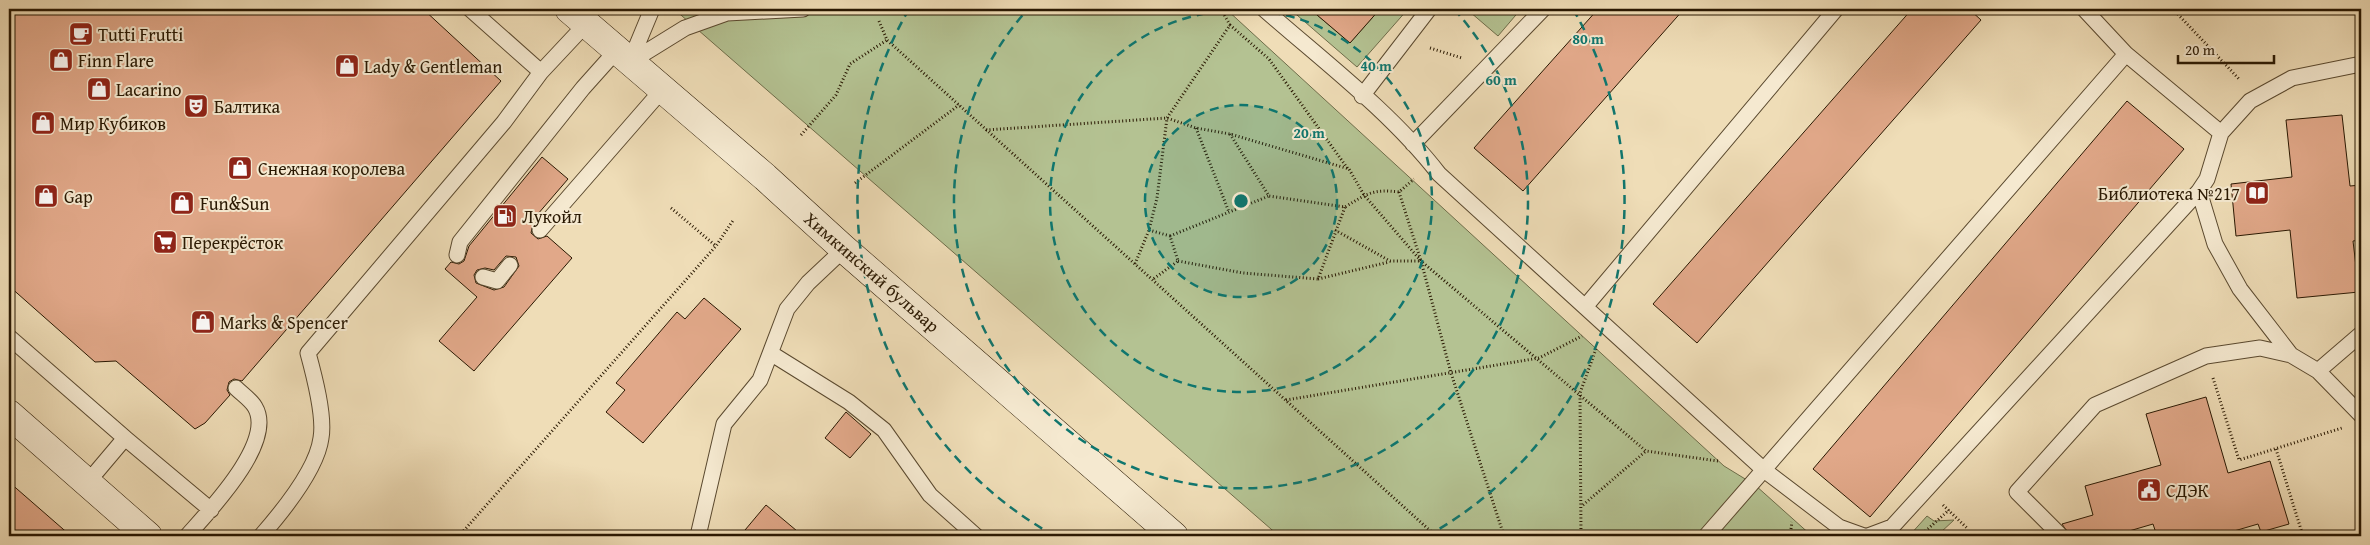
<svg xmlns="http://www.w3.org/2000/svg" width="2370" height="545" font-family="'Gentium Book Plus',serif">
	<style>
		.green { fill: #b4c292; stroke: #6e6d4a }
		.building { fill: #e1a889; stroke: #291802; fill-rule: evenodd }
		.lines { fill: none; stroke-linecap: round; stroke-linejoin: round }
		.service-casing { stroke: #5a492f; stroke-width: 17 }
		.secondary-casing { stroke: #291802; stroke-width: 29 }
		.path { stroke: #291802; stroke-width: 3; stroke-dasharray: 1 2.5; stroke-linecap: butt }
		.service { stroke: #f5e9d0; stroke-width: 15 }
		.secondary { stroke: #f5e9d0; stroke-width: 28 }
		.ring { fill: none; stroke: #0f766e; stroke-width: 2.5; stroke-dasharray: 9 6 }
		.labels { text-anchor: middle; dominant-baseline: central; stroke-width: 4; stroke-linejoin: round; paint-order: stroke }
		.poi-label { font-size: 18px; fill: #291802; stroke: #f5e9d0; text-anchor: start }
		.street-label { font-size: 18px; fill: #291802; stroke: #f5e9d0 }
		.centre { fill: #0f766e; stroke: #f5e9d0; stroke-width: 2.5 }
		.ring-label { font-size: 15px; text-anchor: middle; font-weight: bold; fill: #0f766e; stroke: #f5e9d0; stroke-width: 4; stroke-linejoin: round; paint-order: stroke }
	</style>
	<rect width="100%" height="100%" fill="#efddb7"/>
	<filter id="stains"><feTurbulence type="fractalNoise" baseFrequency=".004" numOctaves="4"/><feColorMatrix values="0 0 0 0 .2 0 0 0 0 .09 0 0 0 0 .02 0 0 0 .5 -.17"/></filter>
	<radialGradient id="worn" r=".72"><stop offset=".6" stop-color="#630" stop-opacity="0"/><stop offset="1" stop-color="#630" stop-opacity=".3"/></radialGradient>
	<path class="green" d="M674,9H1226L1724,466L1755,485L1812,536H1279Z
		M1290,9H1310L1350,43L1380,9H1408L1357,67Z
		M1473,9H1521L1498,36L1470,12Z
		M1927,516L1934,521L1954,520L1940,533L1942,536H1909Z"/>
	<path class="building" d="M9,9H423L501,81L242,381L234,379L229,382L227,390L230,395L205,423L195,429L116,361L95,362L9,286Z
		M1310,9H1380L1350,43Z
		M1598,9H1684L1523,191L1474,148Z
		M1912,9H1969L1981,20L1697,343L1653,304Z
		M2127,101L2184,149L1870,517L1813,469Z
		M2342,115L2350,186L2361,185V240L2353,241L2359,292L2297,298L2290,230L2236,236L2231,184L2292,177L2286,120Z
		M542,157L568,179L531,222L533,224L531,233L538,239L547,236L572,258L474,371L439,341L477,297L445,269L451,262L459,264L464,261L469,246ZM506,256L516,257L519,266L504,287L494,290L476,283L474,275L477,270L485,268L494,270Z
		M704,298L741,329L643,443L606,412L625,390L616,383L677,312L685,319Z
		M2206,397L2228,473L2270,461L2289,524L2261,532L2258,524L2217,536H2157L2153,524L2112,536H2070L2062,524L2093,515L2085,486L2161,465L2146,414Z
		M846,412L871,434L850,458L825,438Z
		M9,482L71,536H9Z
		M766,505L803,536H740Z"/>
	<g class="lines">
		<defs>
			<path id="service" d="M470,9L541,72
				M1264,9C1322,60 1391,112 1439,174L1764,470L1839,527L1864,536
				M2084,9L2126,54L2221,133
				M630,62L685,28L727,13L803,9
				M630,62L652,9
				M1362,96L1429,9
				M1413,144L1543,9
				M540,230L662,90
				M457,255L460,242L583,88L617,50
				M483,277L497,281L510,265
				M1585,307L1836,9
				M9,337L125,438L87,483
				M772,354L849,402L884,430L930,495L976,536
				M2291,355L2240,289L2215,244L2199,191L2207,179L2221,133L2250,101L2292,78L2361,64
				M2318,371L2361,334
				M125,438L211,510
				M187,536C209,511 276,442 255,407C251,400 242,394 236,388
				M261,536C282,512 317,469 321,438C325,416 314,375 308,353L504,122L541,72L586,24
				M698,536L724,424L760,380L787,309L808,283L844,249
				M1706,536L2126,54
				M1868,536L1892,527L2199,191
				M2061,536L2017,492L2095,405L2206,356L2260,348L2291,355L2318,371L2361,415"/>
			<path id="secondary" d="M569,9L765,177L844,249L1174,536
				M9,414L148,536"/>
		</defs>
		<use href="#service" class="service-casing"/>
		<use href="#secondary" class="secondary-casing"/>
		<path class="path" d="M1221,9L1230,25
			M2173,9L2239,79
			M879,21L887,40L1436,536
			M1430,48L1462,58
			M1196,128L1229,212
			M986,130L1167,118L1196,128L1230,134L1349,169L1364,195L1421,261L1646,451L1718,461
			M1230,134L1269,196L1345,207C1368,193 1373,189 1399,192L1414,179
			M801,135L836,95L850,64L887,40
			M855,183L959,105
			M1399,192L1421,261L1451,373L1504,536
			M671,208L716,246
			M1149,230L1170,236L1178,261L1152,280
			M1335,230L1390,261H1421
			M1170,236L1269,196
			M1178,261L1243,273L1318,279L1345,207
			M1135,264L1149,230L1157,198L1167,118L1230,25L1269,59L1348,169
			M1318,279L1389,262
			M2213,378L2239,460L2342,428
			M1286,400L1539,358L1582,336
			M2276,449L2303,536
			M1583,505L1646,451
			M1943,505L1968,529
			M459,536L716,246L734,219
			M1581,536L1580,393L1596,349
			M1790,536L1792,522
			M1920,536L1949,510"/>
		<use href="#service" class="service"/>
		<use href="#secondary" class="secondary"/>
	</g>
	<circle cx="1241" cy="201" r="96" fill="#0f766e" fill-opacity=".12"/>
	<g class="ring">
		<circle cx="1241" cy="201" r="96"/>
		<circle cx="1241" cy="201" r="191"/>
		<path d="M1454 9A287 287 0 1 1 1028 9"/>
		<path d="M1055 536A383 383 0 0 1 909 9M1573 9A383 383 0 0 1 1427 536"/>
	</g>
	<defs>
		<symbol id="cafe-square" viewBox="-11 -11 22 22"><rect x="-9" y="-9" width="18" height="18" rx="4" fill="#8f2418" stroke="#f5e9d0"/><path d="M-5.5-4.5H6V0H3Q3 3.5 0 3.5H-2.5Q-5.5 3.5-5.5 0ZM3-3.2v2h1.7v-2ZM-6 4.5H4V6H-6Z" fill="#fff"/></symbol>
		<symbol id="shop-square" viewBox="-11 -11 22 22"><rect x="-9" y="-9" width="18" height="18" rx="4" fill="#8f2418" stroke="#f5e9d0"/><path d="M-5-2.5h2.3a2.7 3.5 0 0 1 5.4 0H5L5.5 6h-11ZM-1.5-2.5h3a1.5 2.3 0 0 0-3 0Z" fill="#fff"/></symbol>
		<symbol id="theatre-square" viewBox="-11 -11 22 22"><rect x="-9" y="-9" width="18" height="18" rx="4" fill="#8f2418" stroke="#f5e9d0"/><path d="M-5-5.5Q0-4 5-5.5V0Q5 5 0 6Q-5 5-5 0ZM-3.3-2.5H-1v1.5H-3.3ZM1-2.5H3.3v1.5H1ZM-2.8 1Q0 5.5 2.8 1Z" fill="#fff"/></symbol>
		<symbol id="library-square" viewBox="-11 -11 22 22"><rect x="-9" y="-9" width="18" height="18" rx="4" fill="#8f2418" stroke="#f5e9d0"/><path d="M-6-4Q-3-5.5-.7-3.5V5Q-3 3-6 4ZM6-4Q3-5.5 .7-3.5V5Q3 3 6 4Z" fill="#fff"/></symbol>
		<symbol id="fuel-square" viewBox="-11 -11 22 22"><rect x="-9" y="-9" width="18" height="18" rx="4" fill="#8f2418" stroke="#f5e9d0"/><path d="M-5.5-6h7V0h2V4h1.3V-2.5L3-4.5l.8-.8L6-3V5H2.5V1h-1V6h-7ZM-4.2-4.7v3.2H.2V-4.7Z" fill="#fff"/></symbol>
		<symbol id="supermarket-square" viewBox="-11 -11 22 22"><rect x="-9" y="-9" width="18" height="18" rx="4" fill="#8f2418" stroke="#f5e9d0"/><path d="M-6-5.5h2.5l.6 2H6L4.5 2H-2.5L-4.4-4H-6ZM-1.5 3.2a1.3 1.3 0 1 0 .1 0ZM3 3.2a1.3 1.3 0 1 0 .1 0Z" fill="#fff"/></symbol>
		<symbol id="civic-square" viewBox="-11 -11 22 22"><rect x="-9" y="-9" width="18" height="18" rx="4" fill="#8f2418" stroke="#f5e9d0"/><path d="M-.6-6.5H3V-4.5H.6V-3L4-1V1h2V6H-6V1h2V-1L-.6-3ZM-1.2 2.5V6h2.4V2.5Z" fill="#fff"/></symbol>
	</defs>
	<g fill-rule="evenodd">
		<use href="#cafe-square" x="67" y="20" width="28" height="28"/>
		<use href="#shop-square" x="47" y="46" width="28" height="28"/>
		<use href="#shop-square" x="333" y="52" width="28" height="28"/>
		<use href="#shop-square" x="85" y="75" width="28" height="28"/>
		<use href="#theatre-square" x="182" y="92" width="28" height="28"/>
		<use href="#shop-square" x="29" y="109" width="28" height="28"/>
		<use href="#shop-square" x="226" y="154" width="28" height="28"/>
		<use href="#library-square" x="2243" y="179" width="28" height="28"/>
		<use href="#shop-square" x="32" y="182" width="28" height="28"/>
		<use href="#shop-square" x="168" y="189" width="28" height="28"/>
		<use href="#fuel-square" x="491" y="202" width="28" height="28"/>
		<use href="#supermarket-square" x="151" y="228" width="28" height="28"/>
		<use href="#shop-square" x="189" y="308" width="28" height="28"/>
		<use href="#civic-square" x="2135" y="476" width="28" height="28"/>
	</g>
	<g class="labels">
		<g class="poi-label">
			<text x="98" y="34">Tutti Frutti</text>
			<text x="78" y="60">Finn Flare</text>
			<text x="364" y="66">Lady &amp; Gentleman</text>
			<text x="116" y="89">Lacarino</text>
			<text x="214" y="106">Балтика</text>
			<text x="60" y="123">Мир Кубиков</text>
			<text x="258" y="168">Снежная королева</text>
			<text x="2240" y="193" text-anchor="end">Библиотека №217</text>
			<text x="64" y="196">Gap</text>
			<text x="200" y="203">Fun&amp;Sun</text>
			<text x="522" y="216">Лукойл</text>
			<text x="182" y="242">Перекрёсток</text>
			<text x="220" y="322">Marks &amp; Spencer</text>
			<text x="2166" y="490">СДЭК</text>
		</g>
		<g class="street-label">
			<text transform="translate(872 272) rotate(41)">Химкинский бульвар</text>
		</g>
	</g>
	<circle cx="1241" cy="201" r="8" class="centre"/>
	<g class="ring-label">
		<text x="1588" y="44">80 m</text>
		<text x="1376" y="71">40 m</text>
		<text x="1501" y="85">60 m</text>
		<text x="1309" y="138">20 m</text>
	</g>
	<rect width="2370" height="545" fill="none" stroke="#efddb7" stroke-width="30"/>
	<rect x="10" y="10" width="2350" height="525" fill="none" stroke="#291802" stroke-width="2.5"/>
	<rect x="15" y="15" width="2340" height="515" fill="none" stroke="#291802"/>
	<path d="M2178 55v8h96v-8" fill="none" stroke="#291802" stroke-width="2.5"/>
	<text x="2185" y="55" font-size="15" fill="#291802" stroke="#f5e9d0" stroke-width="4" paint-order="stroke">20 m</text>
	<rect width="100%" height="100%" filter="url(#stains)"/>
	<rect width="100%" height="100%" fill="url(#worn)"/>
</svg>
